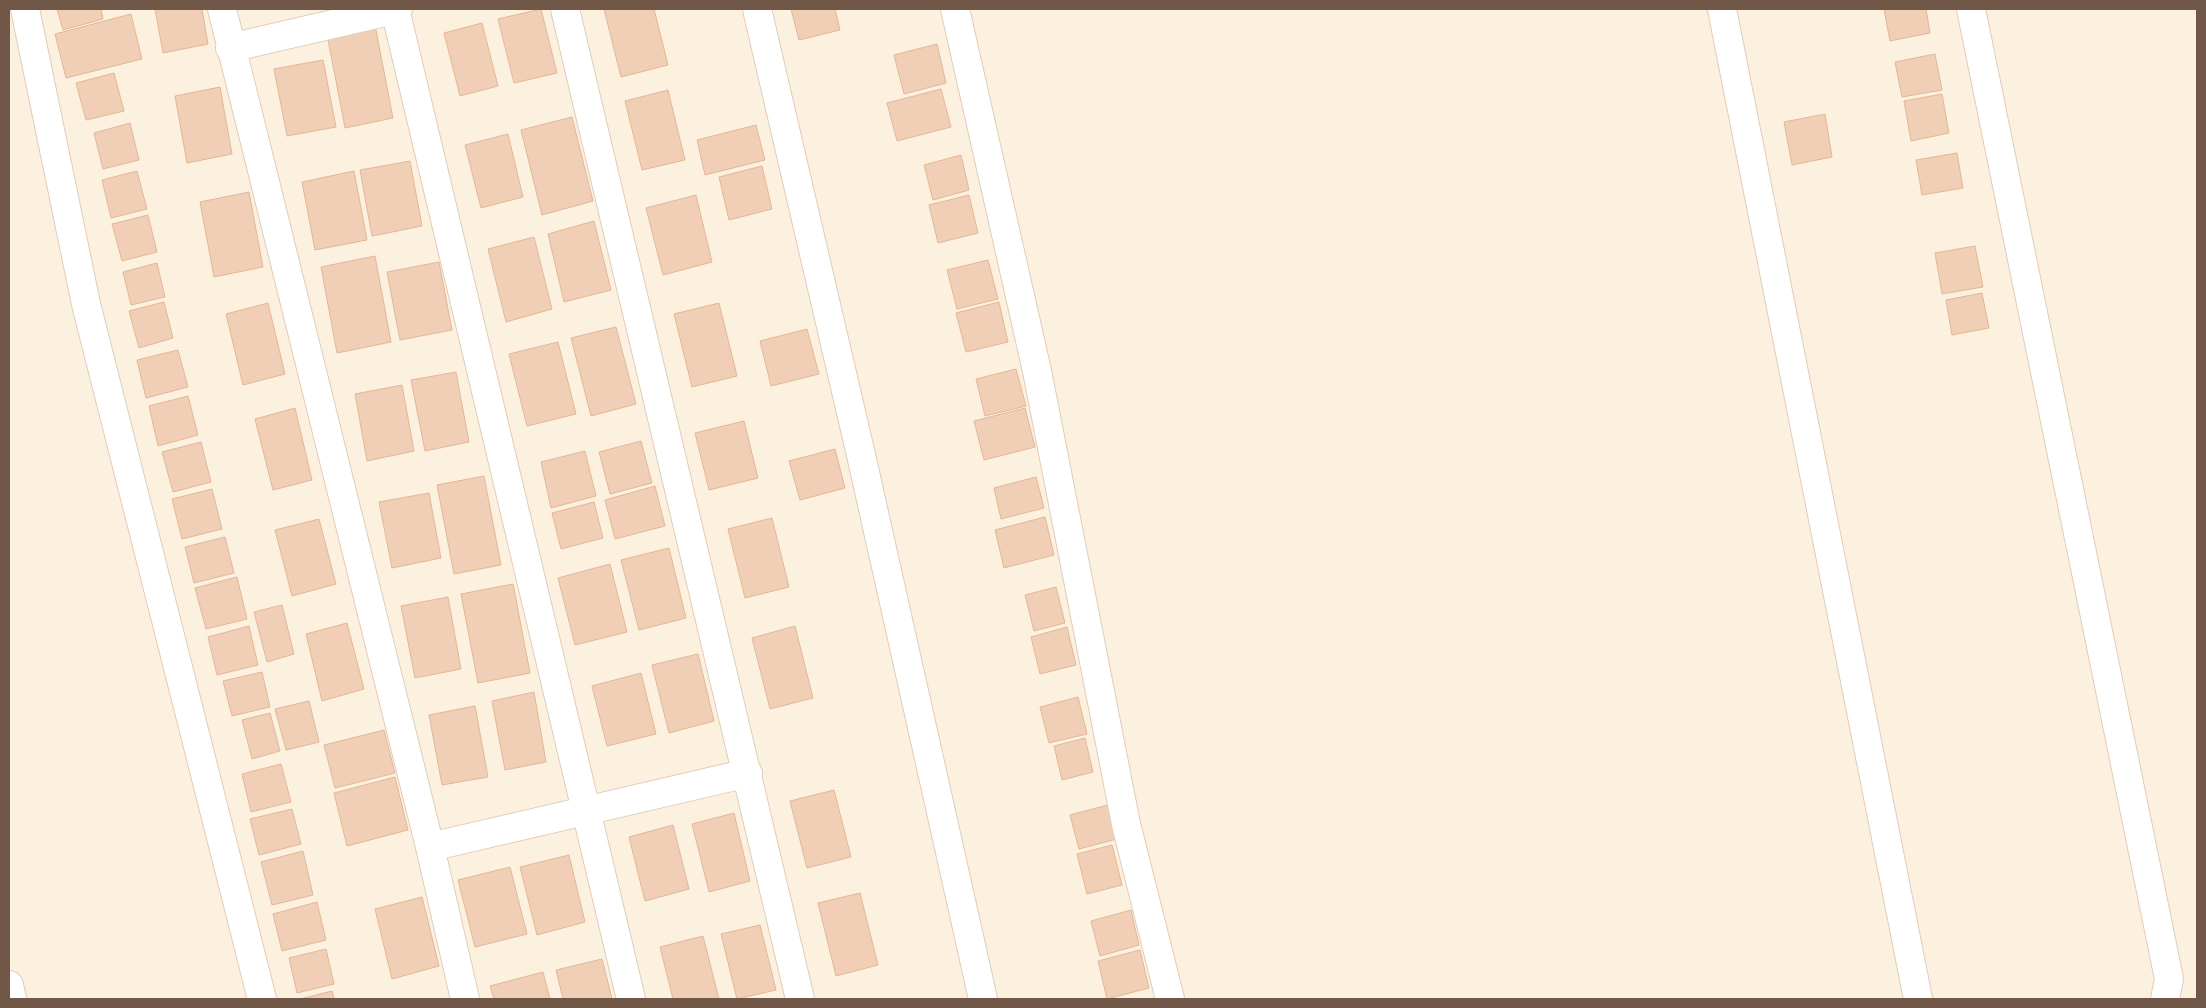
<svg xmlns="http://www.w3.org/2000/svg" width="2206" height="1008" font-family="Poppins,sans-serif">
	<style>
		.building { fill: #f1cfb6; stroke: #e3b697 }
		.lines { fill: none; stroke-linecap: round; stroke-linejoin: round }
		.street-casing { stroke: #dfcdbb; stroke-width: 30 }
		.street { stroke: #fff; stroke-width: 28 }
	</style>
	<rect width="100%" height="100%" fill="#fcf1de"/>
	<path class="building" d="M57,9H101L103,19L63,30Z
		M155,9H202L208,44L163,53Z
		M541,9L557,73L514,83L498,19Z
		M604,9H654L668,65L621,77Z
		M791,9H835L840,30L799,40Z
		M1884,9H1926L1930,33L1890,41Z
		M131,14L142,59L66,78L55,34Z
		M374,20L393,118L345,128L326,29Z
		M482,23L498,86L460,96L444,33Z
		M937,44L946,83L904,94L894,55Z
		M1935,54L1942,90L1902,97L1895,62Z
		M323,60L336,127L287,136L274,69Z
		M114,73L124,111L86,120L76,83Z
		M220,87L232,154L187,163L175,96Z
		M941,89L951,127L897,141L887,103Z
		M668,90L685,160L642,170L625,101Z
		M1942,94L1949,133L1911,141L1904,101Z
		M1825,114L1832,157L1792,165L1784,122Z
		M572,117L593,201L542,215L521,130Z
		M130,123L139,160L103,169L94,133Z
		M756,125L765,160L705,175L697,140Z
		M508,134L523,197L481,208L465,145Z
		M1957,153L1963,188L1922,195L1916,160Z
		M961,155L969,190L933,200L924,165Z
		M410,161L422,226L372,236L360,170Z
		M762,166L772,209L729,220L719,177Z
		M137,171L147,209L111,218L102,180Z
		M354,171L367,240L315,250L302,182Z
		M249,192L263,267L214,277L200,202Z
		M696,195L712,262L663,275L646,208Z
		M969,195L978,233L938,243L929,205Z
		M148,215L157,252L122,261L112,224Z
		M594,221L611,290L564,302L548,234Z
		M534,237L552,309L506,322L488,249Z
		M1975,246L1983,287L1942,294L1935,253Z
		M375,256L391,342L337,353L321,267Z
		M988,260L998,299L957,309L947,270Z
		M439,262L452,330L400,340L387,272Z
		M157,263L165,297L131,305L123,272Z
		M1982,293L1989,328L1952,335L1946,300Z
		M164,302L173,338L139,348L129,311Z
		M999,302L1008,342L966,352L956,313Z
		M268,303L285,374L243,385L226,314Z
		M719,303L737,376L692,387L674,314Z
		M616,327L636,404L591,416L571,338Z
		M807,329L819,374L771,386L760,341Z
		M558,342L576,414L527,426L509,354Z
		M178,350L188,387L146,398L137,360Z
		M1016,369L1026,406L985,416L976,379Z
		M456,372L469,442L425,451L411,380Z
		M402,385L414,451L367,461L355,394Z
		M188,396L198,435L158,446L149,406Z
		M295,408L312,480L273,490L255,419Z
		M1025,408L1035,447L984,460L974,421Z
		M744,421L758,478L709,490L695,433Z
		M641,441L652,483L610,494L599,452Z
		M201,442L211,482L173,492L162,452Z
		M835,449L845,488L800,500L789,461Z
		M585,451L596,496L551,508L541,462Z
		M484,476L501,565L454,574L437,485Z
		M1036,477L1044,508L1001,519L994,488Z
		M655,486L665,526L615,539L605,500Z
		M212,489L222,529L182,539L172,499Z
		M429,493L441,558L392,568L379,502Z
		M594,502L603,538L561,549L552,513Z
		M1045,517L1054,555L1004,568L995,530Z
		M772,518L789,587L745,598L728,529Z
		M319,519L336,584L292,596L275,530Z
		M225,537L234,573L194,583L185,547Z
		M669,548L686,618L639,630L621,560Z
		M610,564L627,632L575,645L558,578Z
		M237,577L247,619L206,629L195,588Z
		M513,584L530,673L478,683L461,594Z
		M1056,587L1065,623L1034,631L1025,595Z
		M448,597L461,669L415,678L401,606Z
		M282,605L294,654L267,662L254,612Z
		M347,623L364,689L322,701L306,634Z
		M249,626L258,665L217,675L208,637Z
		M795,626L813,698L770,709L752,638Z
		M1067,627L1076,665L1040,674L1031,637Z
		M698,654L714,721L669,733L652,665Z
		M262,672L270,707L232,716L223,681Z
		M641,673L656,734L607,746L592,686Z
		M534,692L546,762L505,770L492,701Z
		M1078,697L1087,734L1049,743L1040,707Z
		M309,701L319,742L286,750L275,709Z
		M475,706L488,777L442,785L429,715Z
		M270,713L280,751L252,759L242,720Z
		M384,730L395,773L335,788L324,745Z
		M1085,738L1093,772L1062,780L1054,746Z
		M281,764L291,802L251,812L242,774Z
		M395,777L408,830L347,846L334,793Z
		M834,790L851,857L807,868L790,801Z
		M1108,805L1117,839L1079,849L1070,815Z
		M292,809L301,844L259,855L250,819Z
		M734,813L750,881L709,892L692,824Z
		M673,825L689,889L645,901L629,837Z
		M1112,845L1122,885L1087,894L1077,854Z
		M303,851L313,895L272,905L261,862Z
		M569,855L585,922L537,935L520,867Z
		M510,867L527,934L475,947L458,880Z
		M860,893L878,965L836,976L818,903Z
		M422,897L439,966L392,979L375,909Z
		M317,902L326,940L282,951L273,914Z
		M1131,910L1139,945L1100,956L1091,921Z
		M760,925L776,990L737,999L721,934Z
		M703,936L719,999H673L660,947Z
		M326,949L334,984L297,993L289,958Z
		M1140,950L1149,988L1107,999L1098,961Z
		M602,959L612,999H563L556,970Z
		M543,972L550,999H494L490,986Z
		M332,991L334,999H300Z"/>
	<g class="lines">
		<defs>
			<path id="street" d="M25,9L86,304L262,999
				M222,9L430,847L465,999
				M395,9L631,999
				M565,9L800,999
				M757,9L861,455L983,999
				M955,9L1037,371L1126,824L1170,999
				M1722,9L1918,999
				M1971,9L2169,979L2165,999
				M230,48L398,9
				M430,847L748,773
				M9,985L12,999"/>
		</defs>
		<use href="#street" class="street-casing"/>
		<use href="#street" class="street"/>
	</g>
	<rect width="2206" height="1008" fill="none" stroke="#715747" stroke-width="20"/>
</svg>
